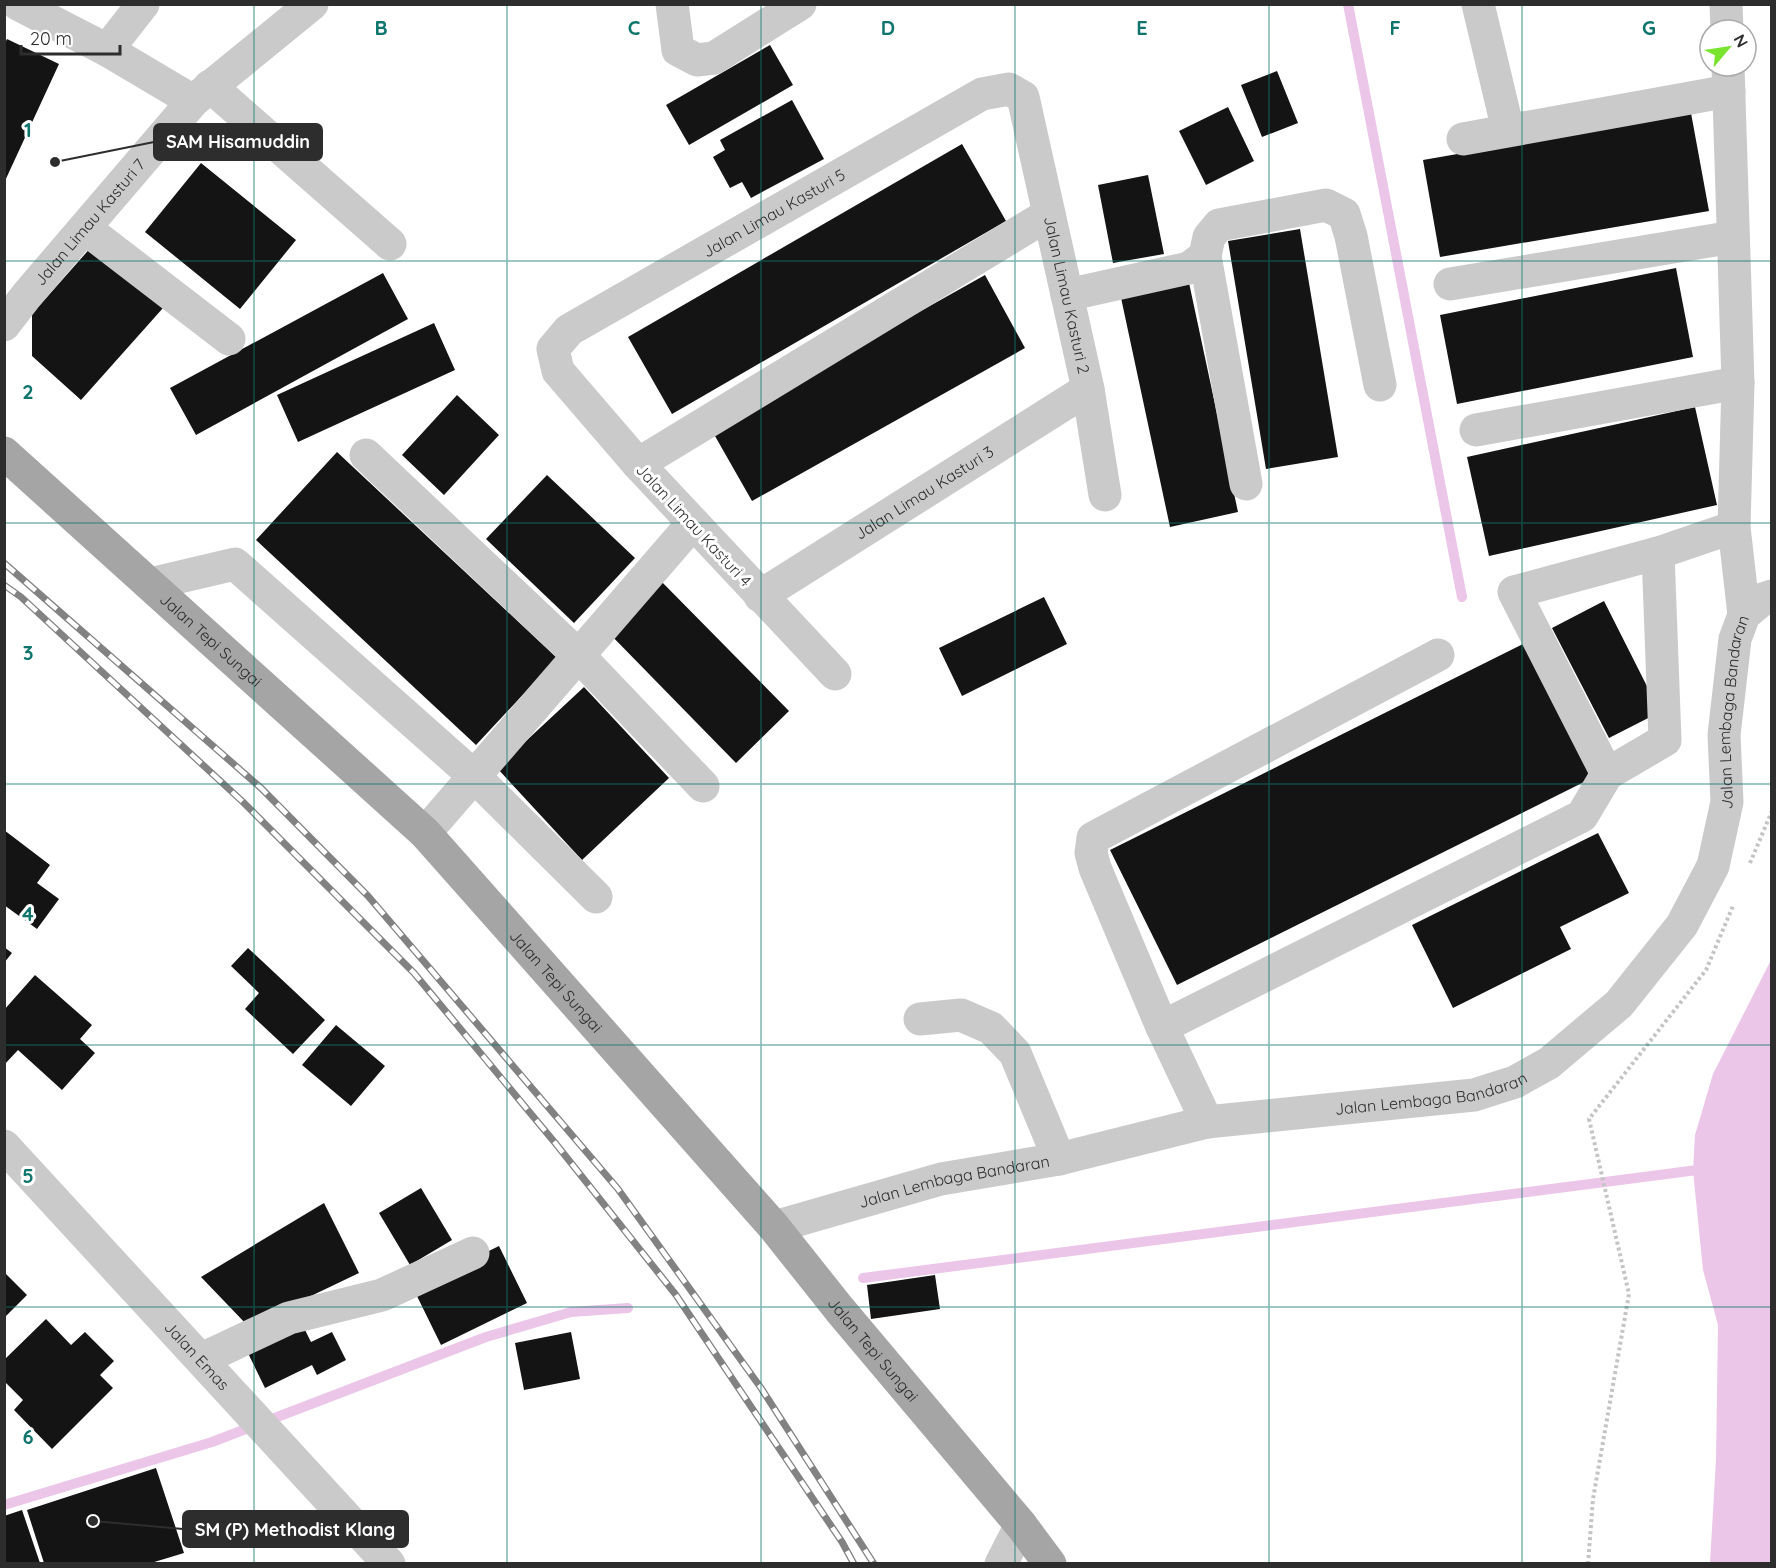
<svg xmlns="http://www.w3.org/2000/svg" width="1776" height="1568" font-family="Quicksand,sans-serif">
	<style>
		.water { fill: #ebc6e8 }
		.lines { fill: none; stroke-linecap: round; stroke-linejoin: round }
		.stream { stroke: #ebc6e8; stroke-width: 10 }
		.building { fill: #141414 }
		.path { stroke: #c4c4c4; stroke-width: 4; stroke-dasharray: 3 3; stroke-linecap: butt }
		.minor { stroke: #cacaca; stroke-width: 33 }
		.major { stroke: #a5a5a5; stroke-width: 33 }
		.rail-casing { stroke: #828282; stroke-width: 7 }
		.rail { stroke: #fff; stroke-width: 4.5; stroke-dasharray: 14; stroke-linecap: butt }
		.grid { fill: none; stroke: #0f766e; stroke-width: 1.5; stroke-opacity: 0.55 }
		.labels { text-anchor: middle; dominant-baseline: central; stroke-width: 6; stroke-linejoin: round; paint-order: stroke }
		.street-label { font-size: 16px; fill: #2d2d2d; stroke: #fff }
		.grid-label { font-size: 20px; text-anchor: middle; font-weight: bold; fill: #0f766e; stroke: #fff; stroke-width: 6; stroke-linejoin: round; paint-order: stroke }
		.leader { fill: none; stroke: #2d2d2d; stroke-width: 2 }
		.callout-dot { fill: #2d2d2d; stroke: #fff; stroke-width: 2 }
		.callout { fill: #2d2d2d; stroke: #2d2d2d; stroke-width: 2 }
		.callout-label { font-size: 18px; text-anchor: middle; font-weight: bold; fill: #fff }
	</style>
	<rect width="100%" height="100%" fill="#fff"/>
	<path class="water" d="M1771,960V1563H1710L1716,1460L1718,1325L1703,1270L1693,1171L1695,1135L1713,1074Z"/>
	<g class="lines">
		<path class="stream" d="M1348,4L1462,597
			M863,1278L1705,1169
			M4,1505L212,1442L486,1337L571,1312L628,1308"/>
	</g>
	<path class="building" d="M7,39L59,64L4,183V45Z
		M770,45L793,85L689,145L666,105Z
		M1277,71L1298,123L1262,137L1241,85Z
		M792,100L824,159L751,198L742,182L730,188L713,157L725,150L720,140Z
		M1228,107L1254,161L1206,185L1179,131Z
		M1691,113L1709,211L1440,257L1423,160Z
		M962,144L1006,221L672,414L628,337Z
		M201,163L296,240L240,309L145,232Z
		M1148,175L1164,254L1113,263L1098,185Z
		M1300,229L1338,457L1266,469L1228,241Z
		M93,245L163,308L81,400L32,356V314Z
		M1676,268L1693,357L1457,404L1440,315Z
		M383,273L408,319L196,435L170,388Z
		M985,275L1025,348L752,501L711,429Z
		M1188,278L1238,512L1170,527L1120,293Z
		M434,323L455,370L298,442L277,395Z
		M457,395L499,435L444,495L402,455Z
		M1695,407L1717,505L1489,556L1467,457Z
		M337,452L557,658L476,745L256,540Z
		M547,475L635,558L574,623L486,539Z
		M656,576L789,711L736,763L604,628Z
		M1044,597L1067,644L962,696L939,648Z
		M1604,601L1660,712L1609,738L1552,628Z
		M1527,642L1594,777L1177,985L1110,850Z
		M584,687L669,778L582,860L497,768Z
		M4,830L50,865L37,883L59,899L37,929L4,905Z
		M1598,833L1629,893L1560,927L1571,949L1453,1008L1412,925Z
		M4,947L12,953L4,963Z
		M248,948L325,1020L293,1054L245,1009L259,993L231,966Z
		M35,975L92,1025L80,1039L95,1053L62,1090L18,1050L4,1065V1010Z
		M336,1025L385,1066L351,1106L302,1065Z
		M421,1188L452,1240L410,1265L379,1213Z
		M324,1203L359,1273L248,1326L201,1277Z
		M499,1246L527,1303L441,1345L413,1288Z
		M4,1272L27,1295L4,1318Z
		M935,1275L940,1309L871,1319L867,1285Z
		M299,1318L311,1342L332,1332L346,1360L317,1375L312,1365L265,1388L244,1345Z
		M46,1319L71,1345L85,1332L114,1361L100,1375L113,1388L52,1449L14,1410L23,1400L4,1381V1360Z
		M571,1332L580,1379L524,1390L515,1343Z
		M156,1468L184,1553L151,1563H44L27,1510Z
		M22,1510L40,1563H4V1516Z"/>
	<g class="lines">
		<path class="path" d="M1750,863L1772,811
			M1588,1564L1593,1499L1629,1294L1589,1119L1706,970L1733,906"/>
		<g class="minor">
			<path d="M18,4L107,50L193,101"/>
			<path d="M672,4L678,50L697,60L714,58L800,4"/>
			<path d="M1478,4L1508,130"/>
			<path d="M1726,4L1727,30"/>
			<path d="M107,50L143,4"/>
			<path d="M1728,66L1738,383L1734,527L1744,615"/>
			<path d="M210,86L390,244"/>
			<path d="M1463,139L1729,91"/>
			<path d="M86,229L229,339"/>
			<path d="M1205,256L1246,484"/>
			<path d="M1450,284L1733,237"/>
			<path d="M1067,295L1189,268L1205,256L1209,237L1219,225L1326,205L1344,214L1351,236L1380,385"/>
			<path id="s1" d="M4,325L27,295L193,101L312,4"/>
			<path d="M1476,430L1738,383"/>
			<path d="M366,455L578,655L703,786"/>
			<path d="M638,464L1049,214"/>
			<path d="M150,584L235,564L474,776L596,897"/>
			<path id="s2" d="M760,596L1088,389"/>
			<path id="s3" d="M835,674L638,464L558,371L553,349L569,330L982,94L1009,89L1023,97L1088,389L1105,495"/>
			<path d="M1607,774L1514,592L1658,553L1734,527"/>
			<path d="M425,833L693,523"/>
			<path d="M920,1019L961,1015L991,1028L1015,1053L1059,1159"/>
			<path d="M1162,1027L1582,816L1607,774L1665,740L1658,553"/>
			<path d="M1207,1122L1162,1027L1095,868L1091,853L1093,838L1438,655"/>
			<path id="s4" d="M4,1146L389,1564"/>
			<path id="s5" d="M774,1227L941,1179L1059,1159L1207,1122L1474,1095L1515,1082L1549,1063L1619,1004L1682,925L1713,866L1727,802L1724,735L1735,639L1744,615L1763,599L1772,596"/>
			<path d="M202,1359L289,1318L382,1295L473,1253"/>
			<path d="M1001,1564L1021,1525"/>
		</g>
		<path class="major" id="s6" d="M4,453L425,833L774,1227L840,1310L1021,1525L1050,1564"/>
		<defs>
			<path id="rail" d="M4,563L261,788L368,896L618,1189L761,1388L874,1564
				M4,585L21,597L243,802L414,973L556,1144L676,1295L842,1542L854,1564"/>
		</defs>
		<use href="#rail" class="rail-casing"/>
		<use href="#rail" class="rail"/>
	</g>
	<path class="grid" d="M254,4V1564M507,4V1564M761,4V1564M1015,4V1564M1269,4V1564M1522,4V1564M4,261H1772M4,523H1772M4,784H1772M4,1045H1772M4,1307H1772"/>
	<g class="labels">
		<g class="street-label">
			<text stroke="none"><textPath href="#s3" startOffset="694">Jalan Limau Kasturi 5</textPath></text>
			<text stroke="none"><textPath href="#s1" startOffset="134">Jalan Limau Kasturi 7</textPath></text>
			<text stroke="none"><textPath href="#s3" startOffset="1180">Jalan Limau Kasturi 2</textPath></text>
			<text stroke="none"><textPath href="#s2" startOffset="194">Jalan Limau Kasturi 3</textPath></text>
			<text transform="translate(694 525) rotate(47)">Jalan Limau Kasturi 4</text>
			<text stroke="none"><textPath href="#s6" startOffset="279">Jalan Tepi Sungai</textPath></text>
			<text stroke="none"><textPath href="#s5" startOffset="1212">Jalan Lembaga Bandaran</textPath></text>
			<text stroke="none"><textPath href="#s6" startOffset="765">Jalan Tepi Sungai</textPath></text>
			<text stroke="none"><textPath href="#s5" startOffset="672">Jalan Lembaga Bandaran</textPath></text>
			<text stroke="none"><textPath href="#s5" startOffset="186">Jalan Lembaga Bandaran</textPath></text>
			<text stroke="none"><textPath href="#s6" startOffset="1251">Jalan Tepi Sungai</textPath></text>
			<text stroke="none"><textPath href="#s4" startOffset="285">Jalan Emas</textPath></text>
		</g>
	</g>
	<g class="grid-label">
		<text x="381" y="35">B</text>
		<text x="634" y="35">C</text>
		<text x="888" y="35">D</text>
		<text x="1142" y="35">E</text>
		<text x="1395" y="35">F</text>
		<text x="1649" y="35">G</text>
		<text x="28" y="137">1</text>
		<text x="28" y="399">2</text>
		<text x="28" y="660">3</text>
		<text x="28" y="921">4</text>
		<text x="28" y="1183">5</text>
		<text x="28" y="1444">6</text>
	</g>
	<path class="leader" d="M55 162L154 142M93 1521L183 1529"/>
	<g class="callout-dot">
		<circle cx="55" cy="162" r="6"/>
		<circle cx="93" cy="1521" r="6"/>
	</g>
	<g class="callout">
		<rect x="154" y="124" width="168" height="36" rx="6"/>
		<rect x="183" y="1511" width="225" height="36" rx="6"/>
	</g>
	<g class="callout-label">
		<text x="238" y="148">SAM Hisamuddin</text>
		<text x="295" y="1536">SM (P) Methodist Klang</text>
	</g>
	<rect width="1776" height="1568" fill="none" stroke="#2d2d2d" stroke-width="12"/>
	<g transform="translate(1728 48) rotate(61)"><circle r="28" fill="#ffffff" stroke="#ababab" stroke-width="1.5"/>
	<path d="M0-4.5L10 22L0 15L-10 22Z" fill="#78e42e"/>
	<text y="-9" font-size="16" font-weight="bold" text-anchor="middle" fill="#2d2d2d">N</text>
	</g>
	<path d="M21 45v9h99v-9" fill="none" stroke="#2d2d2d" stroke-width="3"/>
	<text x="30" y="45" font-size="18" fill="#2d2d2d" stroke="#ffffff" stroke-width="4.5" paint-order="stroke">20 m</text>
</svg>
